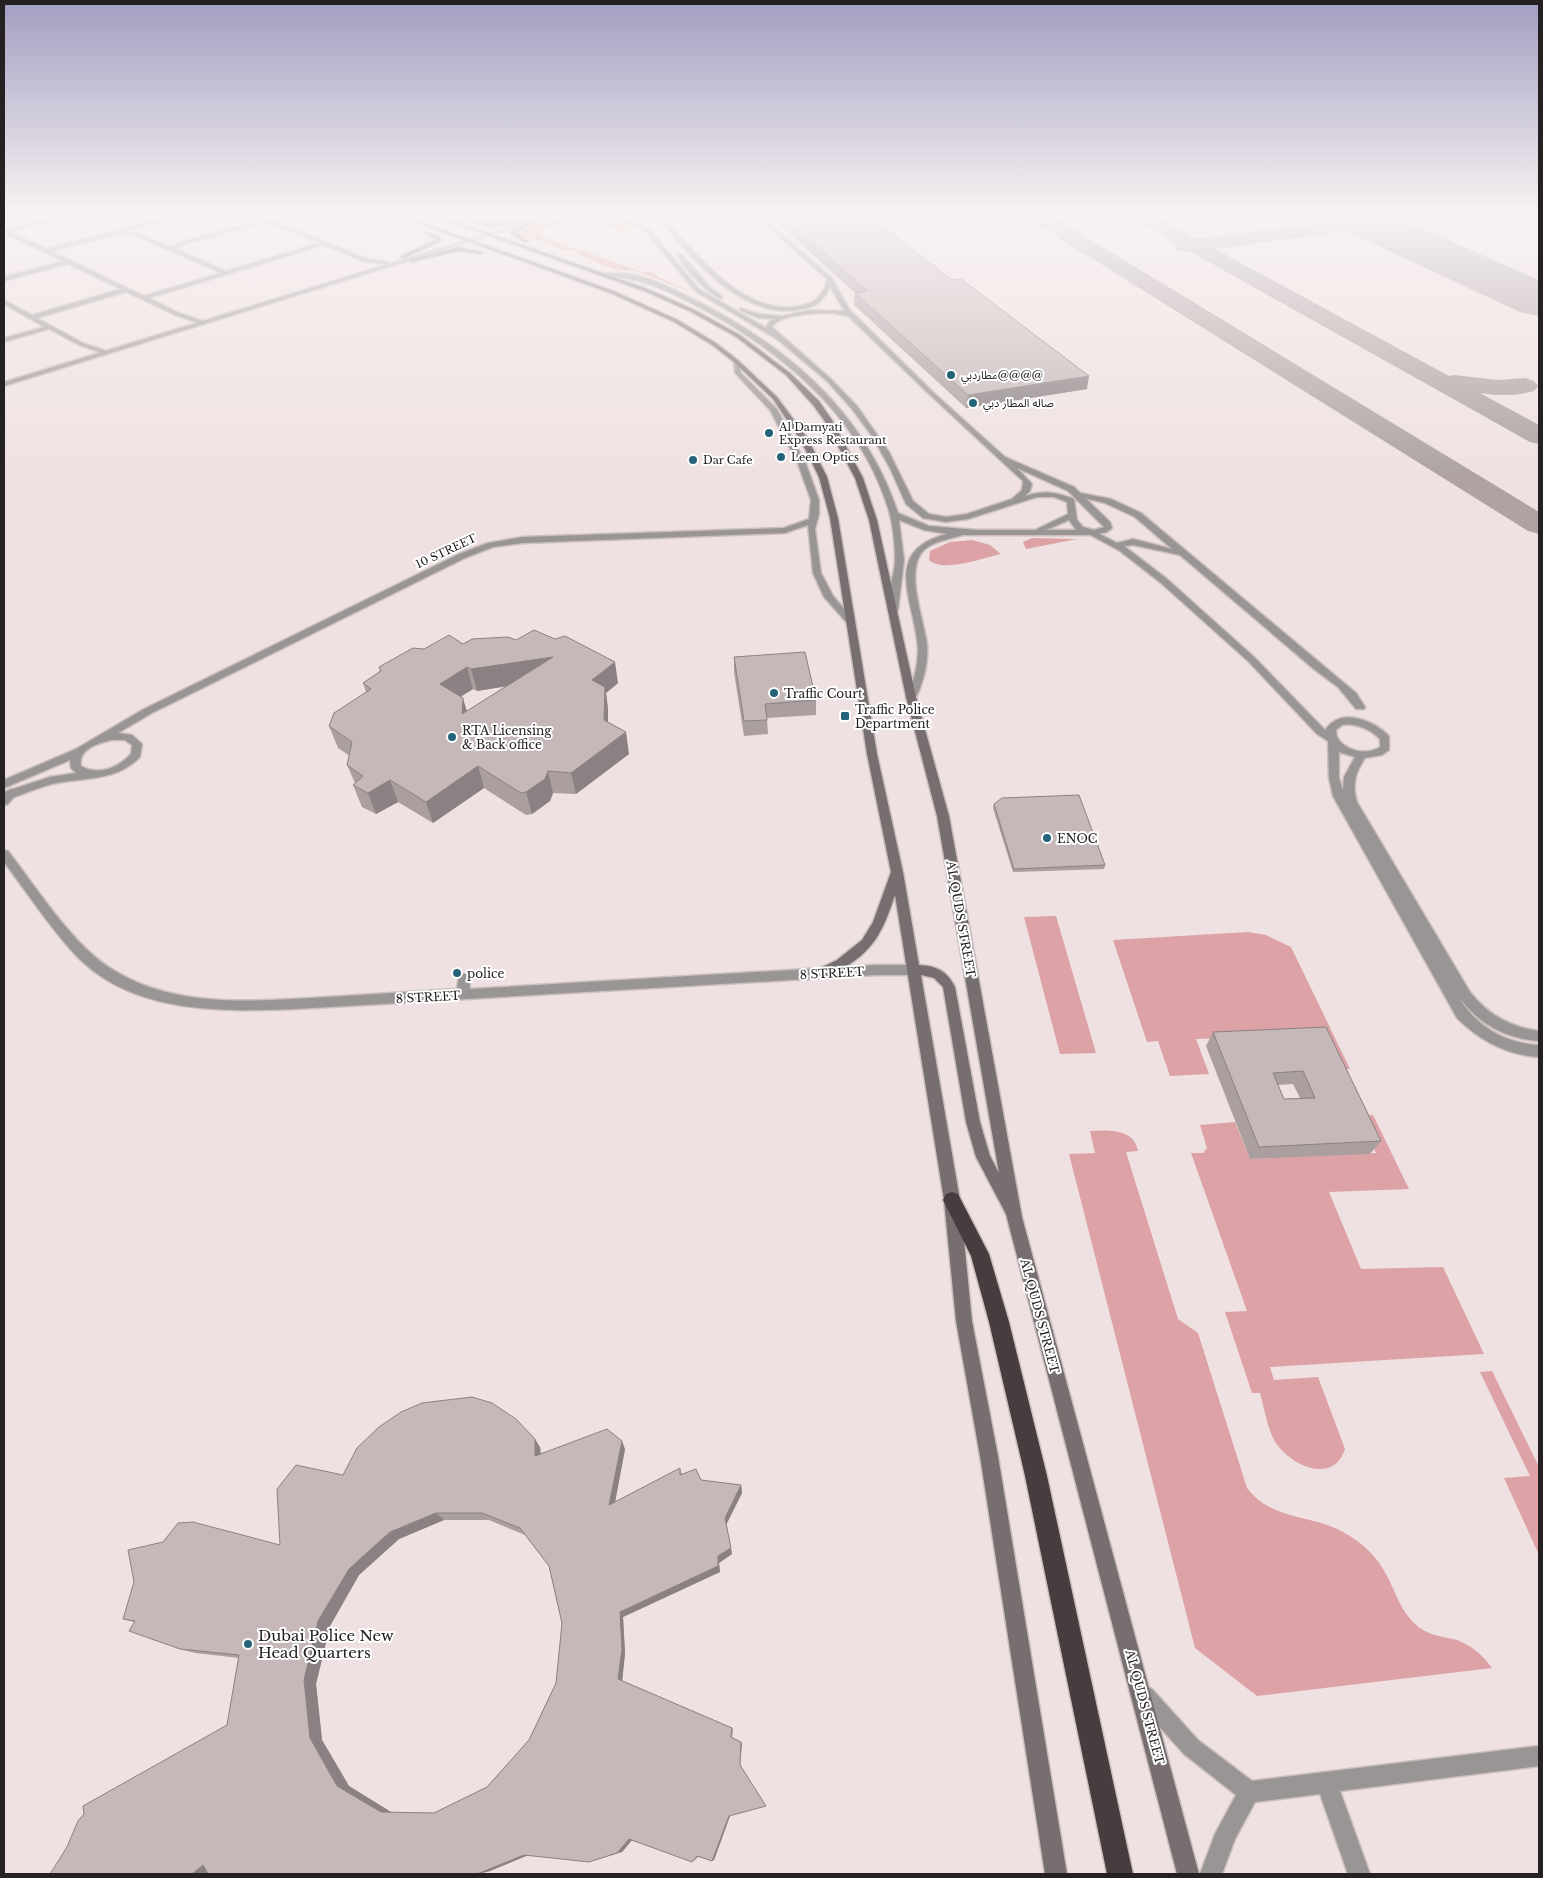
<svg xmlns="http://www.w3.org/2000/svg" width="1543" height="1878" font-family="'Libre Baskerville','Noto Sans Arabic',serif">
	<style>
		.green { fill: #dca2a6 }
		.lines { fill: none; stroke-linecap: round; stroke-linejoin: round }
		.taxiway { fill: #aea2a2; fill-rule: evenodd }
		.runway { fill: #aea2a2; fill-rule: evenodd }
		.minor-casing { stroke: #cbbebe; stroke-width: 3 }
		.tertiary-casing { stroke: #cbbebe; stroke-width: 3 }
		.secondary-casing { stroke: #cbbebe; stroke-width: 3 }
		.motorway-casing { stroke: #cbbebe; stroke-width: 3 }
		.minor { fill: #9a9595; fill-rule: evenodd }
		.tertiary { fill: #9a9595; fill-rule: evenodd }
		.secondary { fill: #776e6f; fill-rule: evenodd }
		.motorway { fill: #483d3e; fill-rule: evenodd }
		.wall { fill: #aa9e9f; fill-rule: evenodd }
		.shaded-wall { fill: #8b8182 }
		.building { fill: #c6b8b9; stroke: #8b8182; fill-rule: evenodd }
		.poi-dot { fill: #246379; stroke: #fff; stroke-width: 2 }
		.labels { text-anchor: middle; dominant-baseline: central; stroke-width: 4; stroke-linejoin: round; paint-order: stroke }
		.far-poi-label { font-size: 11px; fill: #252021; stroke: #fff; text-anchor: start }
		.far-street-label { font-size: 11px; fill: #252021; stroke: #fff }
		.poi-label { font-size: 12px; fill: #252021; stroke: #fff; text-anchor: start }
		.street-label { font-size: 12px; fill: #252021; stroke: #fff }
		.near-poi-label { font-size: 15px; fill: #252021; stroke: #fff; text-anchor: start }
	</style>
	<rect width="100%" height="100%" fill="#efe1e1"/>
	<path class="green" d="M451,212C464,212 473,219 485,220C489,220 493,218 496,218C511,219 526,212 542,212L506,221L489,223Z
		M594,212L612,217L637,235L589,220L577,219L539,231L544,234L539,236L576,249L567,251L521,234C525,224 582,212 594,212Z
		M581,250L644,273L650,271L658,277L694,293L636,271L613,269L580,255L578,253Z
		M1032,538L1077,539L1026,549L1023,542Z
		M972,540L990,545L1001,554C983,558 943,573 929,560L930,551L950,542Z
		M1056,916L1096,1053L1060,1054L1024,917Z
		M1248,932L1266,935L1291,947L1350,1069H1336L1320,1034L1196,1039L1209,1074L1170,1076L1158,1041L1147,1042L1113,940Z
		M1373,1115L1409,1189L1329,1192L1361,1269L1443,1267L1484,1354L1270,1367L1274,1380L1318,1377L1345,1449C1333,1487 1286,1464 1273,1438C1267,1425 1264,1408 1260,1393H1252L1225,1312L1247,1311L1191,1153H1203L1207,1148L1200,1125L1235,1122L1250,1159L1376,1153L1359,1116Z
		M1090,1131C1108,1130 1134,1128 1138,1151L1126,1152L1178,1319L1198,1333L1247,1488C1274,1523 1314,1513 1348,1535C1362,1543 1375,1555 1383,1569C1395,1588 1398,1608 1415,1624C1427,1635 1439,1636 1453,1639C1469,1643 1483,1655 1492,1668L1257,1696L1195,1648L1069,1154L1095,1153Z
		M1492,1371L1539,1467V1555L1504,1478L1530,1476L1480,1372Z"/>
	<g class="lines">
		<path class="taxiway" d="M1022,212H1045L1539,512V534L1528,531L1024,216Z
			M1124,212H1147L1197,239L1402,212H1455L1453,216L1446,218L1215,249L1449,376L1455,375L1498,380L1525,378L1534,381L1538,386L1534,391C1516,396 1498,396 1480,393L1539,425V444L1530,442L1191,252L1178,251L1175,247L1177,244L1126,216Z"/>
		<path class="runway" d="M1321,212H1384L1539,280V316L1520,312L1327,222Z"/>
		<defs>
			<path id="minor" d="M80,212H90L10,231L47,249L186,212H195L127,231L137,233L171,247L181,242L262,220L245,212H252L368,259L389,262L386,264L365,262L324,245L149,298L179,313L203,321L201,324L175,315L126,292L37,318L83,343L107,351V353L105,354L79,345L49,329L4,342V338L44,327L4,304V300L32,315L121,289L68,264L4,281V277L63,261L4,233V229ZM266,222L319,243L226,271L176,249L185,244ZM121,233L134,235L221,273L144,296L51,251Z
				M737,360L740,362L741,373L777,409L806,464L819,500V514L815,529L821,573L833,596L853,619V623H847L824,597L813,573L808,525L785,533L523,543L493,547L465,558L152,713L118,733L132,735L142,744L140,757C116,782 83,777 52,784C36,788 20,796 4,800V792L50,777L76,773L71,768L70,760L4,788V780L76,749L144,709L459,554L488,543L523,537L784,528L809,519L811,500L798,464L770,410L735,373L734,362ZM112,740H125L132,745L131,754C118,768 99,776 81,766C78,749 98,743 112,740Z
				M1075,492L1111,499L1141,513L1356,693L1365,707L1364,709H1356L1338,687L1315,670L1180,555L1133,545L1124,546L1167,579L1254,657L1325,730C1326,728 1332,722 1336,720C1352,712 1378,724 1389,736V750L1382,755L1365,758C1355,773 1352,785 1357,802L1470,992C1488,1015 1510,1027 1539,1031V1041C1507,1039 1478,1024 1459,997C1476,1027 1505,1043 1539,1045V1057C1507,1055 1480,1041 1457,1018L1333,796L1329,778L1328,741L1317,734L1248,661L1161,583L1120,551L1085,532L1092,530L1117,543L1133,539L1172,549L1135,517L1105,503L1075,496ZM1342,725C1356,723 1370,729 1380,739V747C1366,756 1345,751 1337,737L1336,730ZM1339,752L1355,757L1344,777L1343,790L1339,778Z
				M1145,1686L1152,1689L1198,1740L1252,1781L1539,1746V1766L1340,1791L1370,1874H1348L1320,1794L1255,1802L1235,1839L1222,1874H1200L1215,1834L1236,1795L1184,1754L1138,1703L1135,1696L1138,1689Z"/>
			<path id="tertiary" d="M558,212H566L4,386V382Z
				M605,212H612L650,230L699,289L768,329L766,327L770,321L775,319L758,318L740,310V308L759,314L782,316L810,310L844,311L830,286C823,303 814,308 796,310C738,318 686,252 654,212H659C692,250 748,324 807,304C818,301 826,289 827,279L751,212H756L831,277L850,310L934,393L1005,457L1074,487L1110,522L1112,528L1107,532L1094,535H963C950,539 934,541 924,550C904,570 924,620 927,644C928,658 926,672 921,685C919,691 917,698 911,700L907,699L906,697C914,682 918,666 918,649C915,601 880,551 947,534L924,530L899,520L904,560L898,610L896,612H890C885,599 895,574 895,560C895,545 893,525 889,511C861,417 784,353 701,308C670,292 640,276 605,277L603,274C635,269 666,285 693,299C787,346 864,411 898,513L929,526L977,530H1035L1068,514L1067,502L1054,497H1037L968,519L946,522L923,518L906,504L890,468L872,436L852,409L827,381L777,339L695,291L646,232ZM831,313L848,316L930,395L1023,481L1022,490L1012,499L967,514L946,517L929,514L913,501L889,452L857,406L831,379L772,327C780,314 817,313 831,313ZM1017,468L1068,491L1104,527L1094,530L1083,527L1077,520L1074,499C1056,492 1044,490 1025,496L1030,491L1032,484ZM1069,520L1076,530H1046Z
				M678,255H682L711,288L722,296V298C712,299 680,264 678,255Z
				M11,789L17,793L8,804L4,805V794Z
				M4,850L8,851C36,887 70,941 107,966C172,1010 253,1001 328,997C371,994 414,992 457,989L459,974H469L470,989L876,965H913L918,966L919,970L918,974L913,975H876L296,1009C218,1012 127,1014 71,950C47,923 26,891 4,862Z"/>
			<path id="secondary" d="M386,212H394L614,291L678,320L716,343L739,361L777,397L808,439L827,477L838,518L877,754L903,872L919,965C937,966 947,971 955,987L980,1122L990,1156L999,1173L937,816L906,697L869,520L855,478L824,420L813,405L786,375L736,337L691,312L644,291L421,212H429L648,289L695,310L740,335L790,373L819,401L832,420L863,478L877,520L916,697L949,816L1022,1217L1199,1874H1177L1006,1214L976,1157L966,1122L943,987L934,978L921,975L960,1200L972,1321L998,1456L1067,1874H1045L980,1456L956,1321L944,1200L895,895C883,931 874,952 838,971C831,975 824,980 816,978L815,974L816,970L837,960L862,940L873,922L891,872L867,754L830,518L819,477L801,441L773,399L735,363L712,345L674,322L610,293Z
				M523,218L525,221L492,227L470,223L473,221L492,223Z
				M528,222L533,223L517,233L528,240V242H524L510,233Z
				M423,231L439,236L441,241L405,258H401V256L435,240L434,238L423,233Z
				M458,247L483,252L480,254L458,251L412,262L409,260Z"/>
			<path id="motorway" d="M952,1192L958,1194L989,1254L1009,1322L1047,1476L1133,1874H1107L1025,1476L989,1322L971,1256L943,1200L946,1194Z"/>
		</defs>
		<use href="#minor" class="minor-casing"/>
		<use href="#tertiary" class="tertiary-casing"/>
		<use href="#secondary" class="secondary-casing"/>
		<use href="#motorway" class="motorway-casing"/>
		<use href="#minor" class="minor"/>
		<use href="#tertiary" class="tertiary"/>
		<use href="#secondary" class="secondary"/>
		<use href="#motorway" class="motorway"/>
	</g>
	<path class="wall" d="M766,212H864L1087,389L966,408L854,305L855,293Z
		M463,644L618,683L606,693L608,709V722L629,754L576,794L553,793L550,801L532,814L526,815L484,788L433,823L398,802L376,814L362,807L353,785L355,783L347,765L350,756L338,748L329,726L366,692L363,683L380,671L379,667L424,649ZM506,686L467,711L461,696L473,689L477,691Z
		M734,657L816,700V715L767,718L768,734L744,736L734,672Z
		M994,804L1105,865L1104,869L1013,872L993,808Z
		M1326,1027L1381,1141L1370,1154L1250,1159L1206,1046L1213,1032ZM1293,1084L1300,1098L1284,1099L1278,1085Z
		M540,1447L541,1454L625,1449L615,1502L680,1468L682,1475L701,1480L741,1485L742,1493L726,1525L732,1554L719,1563L720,1572L623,1617L625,1653L622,1681L732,1728L733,1730L732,1738L741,1742L742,1744L730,1816L714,1860L698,1857L694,1861L632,1840L622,1852L528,1855L490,1871L479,1874H208L227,1725L239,1658L195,1653L180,1649L134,1622L123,1619L280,1545L343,1475ZM444,1520H489L525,1535L549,1566L562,1623L556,1683L529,1740L487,1787L434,1813L391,1812L349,1786L322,1740L316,1684L330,1626L359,1575L399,1539Z"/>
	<path class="shaded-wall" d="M1089,376L1087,389L966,408L968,395Z
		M553,657L557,678L477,691L471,669Z
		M615,662L618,683L606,693L608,709V741L592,680Z
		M467,667L473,689L446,706L440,684Z
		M463,698L469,719L462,714Z
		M626,732L629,754L576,794L571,773Z
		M478,766L484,788L433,823L426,802Z
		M548,771L553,793L550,801L532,814L526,792Z
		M390,780L398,802L376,814L368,793Z
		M535,1439L540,1447L541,1464L535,1456Z
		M622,1441L625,1449L613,1513L609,1505Z
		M741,1485L742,1493L726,1525L725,1518Z
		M436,1513L444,1520L399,1539L359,1575L330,1626L316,1684L322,1740L349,1786L391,1812H381L337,1786L310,1738L304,1680L318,1621L349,1569L390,1532Z
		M731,1548L732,1554L719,1563L720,1572L623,1617L625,1653L622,1683L618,1679L620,1612L718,1556Z
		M741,1742L742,1744L740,1766V1765Z
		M729,1816H730L714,1860L712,1861Z
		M629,1839H633L622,1852L589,1862Z
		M531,1854L490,1871L477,1874L524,1855Z
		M219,1864L207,1874H192L203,1865Z"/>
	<path class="building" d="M778,212H864L952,280L961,279L1089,376L968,395L855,293L867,291Z
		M534,630L555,639L565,636L615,662L592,680L605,687L604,720L626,732L571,773L548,771L545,779L526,792L521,793L478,766L426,802L390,780L368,793L353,785L363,776L347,765L352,742L329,726L334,713L371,689L363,683L381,671L379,667L413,648L424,649L449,635L463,644L472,639L508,637L516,640ZM553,657L462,714L463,698L440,684L467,667L471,669Z
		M805,652L816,700L765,704L767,720L744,721L734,657Z
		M1079,795L1105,865L1014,869L994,804L1002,798Z
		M1326,1027L1381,1141L1259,1147L1213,1032ZM1303,1071L1315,1098L1284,1099L1273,1073Z
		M472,1397L492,1403L516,1419L535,1439V1456L607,1429L622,1441L609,1505L680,1468V1475L696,1469L701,1480L741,1485L725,1518L731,1548L718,1556V1566L620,1612L622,1649L618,1679L732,1728L731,1737L741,1742L740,1765L766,1806L729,1816L712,1861L697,1856L692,1862L629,1839L617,1853L589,1862L524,1855L477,1874H208L203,1865L192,1874H50L67,1847L78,1821L84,1814L83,1806L227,1725L239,1655L180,1649L129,1631L135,1621L123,1619L134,1582L128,1550L163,1542L178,1523L193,1522L280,1545L277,1489L296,1465L343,1475L357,1448L379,1427L401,1412L422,1403ZM436,1513H482L520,1528L549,1566L562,1623L556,1683L529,1740L487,1787L434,1813L381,1812L337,1786L310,1738L304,1680L318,1621L349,1569L390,1532Z"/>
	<linearGradient id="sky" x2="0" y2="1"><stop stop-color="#a29ec1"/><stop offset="0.45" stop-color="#f8f2f2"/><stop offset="1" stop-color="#f8f2f2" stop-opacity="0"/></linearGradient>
	<rect width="1543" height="475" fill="url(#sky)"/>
	<g class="poi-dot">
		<circle cx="951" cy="375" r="5"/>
		<circle cx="973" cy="403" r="5"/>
		<circle cx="769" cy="433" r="5"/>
		<circle cx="781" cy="457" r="5"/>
		<circle cx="693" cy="460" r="5"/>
		<circle cx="774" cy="693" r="5"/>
		<rect x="840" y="711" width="10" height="10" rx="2.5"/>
		<circle cx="452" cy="737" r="5"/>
		<circle cx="1047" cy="838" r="5"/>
		<circle cx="457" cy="973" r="5"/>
		<circle cx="248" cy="1644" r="5"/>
	</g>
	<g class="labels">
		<g class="far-poi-label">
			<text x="961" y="375">مطاردبي@@@@</text>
			<text x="983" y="403">صاله المطار دبي</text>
			<text x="779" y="427">Al Damyati<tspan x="779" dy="13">Express Restaurant</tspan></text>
			<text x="791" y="457">Leen Optics</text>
			<text x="703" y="460">Dar Cafe</text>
		</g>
		<g class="far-street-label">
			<text transform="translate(446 551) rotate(-25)">10 STREET</text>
		</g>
		<g class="poi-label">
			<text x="784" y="693">Traffic Court</text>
			<text x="855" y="709">Traffic Police<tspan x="855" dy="14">Department</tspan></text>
			<text x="462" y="730">RTA Licensing<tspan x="462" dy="14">&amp; Back office</tspan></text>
			<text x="1057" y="838">ENOC</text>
			<text x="467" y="973">police</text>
		</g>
		<g class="street-label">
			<text transform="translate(961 919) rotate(80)">AL QUDS STREET</text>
			<text transform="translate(832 973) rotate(-3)">8 STREET</text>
			<text transform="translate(428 997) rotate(-3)">8 STREET</text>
			<text transform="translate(1040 1316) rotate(75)">AL QUDS STREET</text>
			<text transform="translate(1145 1707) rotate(75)">AL QUDS STREET</text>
		</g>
		<g class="near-poi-label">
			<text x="258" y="1635">Dubai Police New<tspan x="258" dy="17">Head Quarters</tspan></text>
		</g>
	</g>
	<rect width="1543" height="1878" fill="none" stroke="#252021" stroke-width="10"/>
</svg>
